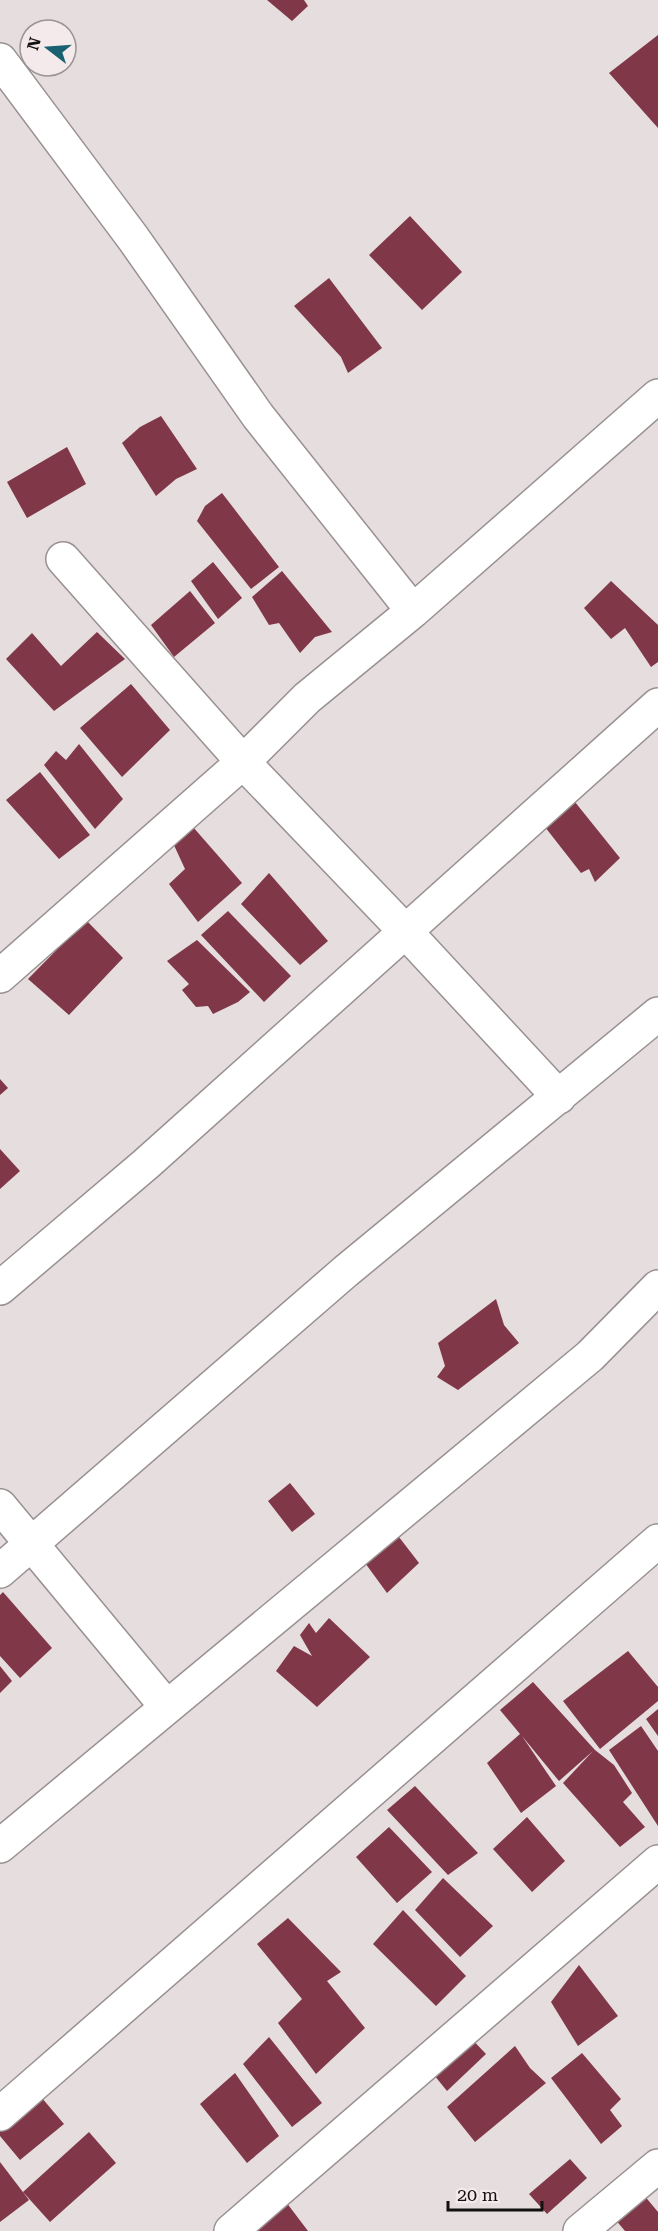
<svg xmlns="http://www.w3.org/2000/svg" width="658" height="2231" font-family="'Roboto Serif',serif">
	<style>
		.building { fill: #803748 }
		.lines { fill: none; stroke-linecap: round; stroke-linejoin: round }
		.minor-casing { stroke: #999092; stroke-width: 36 }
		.minor { stroke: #fff; stroke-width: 33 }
	</style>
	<rect width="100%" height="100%" fill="#e6ddde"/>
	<path class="building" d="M267,0H304L308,6L292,21Z
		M658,35V128L609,73Z
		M410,216L462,272L422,310L369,255Z
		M329,278L382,348L348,373L341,357L294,306Z
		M161,416L197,469L176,479L156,496L122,443L140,427Z
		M67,447L86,484L27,518L7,482Z
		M222,493L279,567L251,589L197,521L205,506Z
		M213,562L242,598L218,619L191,581Z
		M282,571L332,632L315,637L300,653L279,623L269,625L252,597Z
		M611,581L658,625V662L651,667L625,628L611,639L584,608Z
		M190,591L215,623L174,657L151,625Z
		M97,632L125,659L54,711L6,659L32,633L61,666Z
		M131,684L170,730L122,777L80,728Z
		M79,744L123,799L95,829L44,765L56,751L66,760Z
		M40,772L90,835L59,859L6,800Z
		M575,802L620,858L595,882L589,869L581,873L545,827Z
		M193,827L242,883L198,922L169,884L185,869L173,843Z
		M269,873L328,941L300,965L241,904Z
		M228,911L291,976L264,1002L201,935Z
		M86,920L123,958L69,1015L28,979Z
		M197,940L250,992L238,1002L213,1014L208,1006L196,1007L182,990L189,984L167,961Z
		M0,1079L8,1088L0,1095Z
		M0,1149L20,1171L0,1189Z
		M496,1299L504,1325L519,1343L458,1390L437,1377L445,1366L438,1343Z
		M290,1483L315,1514L292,1532L268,1501Z
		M392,1528L419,1563L387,1593L360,1556Z
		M3,1592L52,1648L20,1678L0,1656V1595Z
		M329,1618L370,1657L317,1707L276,1671L294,1646L312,1656L300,1635L309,1623L316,1633Z
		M628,1651L658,1687V1701L600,1749L563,1701Z
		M0,1666L12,1681L0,1693Z
		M533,1682L595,1750L614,1765L632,1793L623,1802L645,1827L620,1847L563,1783L593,1751L559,1781L522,1736L556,1786L521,1813L487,1763L520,1734L500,1710Z
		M658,1709V1736L646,1719Z
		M641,1726L658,1751V1826L609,1750Z
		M415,1786L478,1853L448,1875L387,1810Z
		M527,1817L565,1861L532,1892L493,1849Z
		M389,1827L432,1872L397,1903L356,1857Z
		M443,1878L493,1926L460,1957L415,1910Z
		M403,1910L466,1976L436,2006L373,1944Z
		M288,1918L341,1972L327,1981L365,2028L316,2074L278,2023L302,1999L257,1944Z
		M579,1965L618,2016L578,2046L551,2002Z
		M467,2034L486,2054L447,2091L430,2070Z
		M269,2037L322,2103L292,2127L243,2064Z
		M515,2046L530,2068L546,2083L475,2142L447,2107Z
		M582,2053L621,2099L610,2110L622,2126L601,2144L551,2078Z
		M235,2073L279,2136L247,2163L200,2104Z
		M36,2091L64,2124L20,2160L0,2136V2123Z
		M89,2132L116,2163L50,2222L23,2192Z
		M570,2159L587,2178L547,2214L529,2194Z
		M0,2162L29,2200L0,2222Z
		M638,2188L658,2212V2231H625L609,2212Z
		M283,2198L308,2231H246Z"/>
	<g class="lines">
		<defs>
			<path id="minor" d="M0,60L133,238L258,416L413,611
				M63,559L243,762L405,931L559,1097
				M0,976L243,762L307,698L413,611L658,396
				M0,1288L146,1164L658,705
				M0,1506L166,1706
				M0,1571L346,1271L658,1014
				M0,1846L590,1356L658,1287
				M0,2114L658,1541
				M231,2231L658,1862
				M580,2231L658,2166"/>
		</defs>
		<use href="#minor" class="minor-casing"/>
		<use href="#minor" class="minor"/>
	</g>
	<g transform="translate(48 48) rotate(287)"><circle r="28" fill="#f4eaeb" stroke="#9a9394" stroke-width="1.5"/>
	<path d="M0-4.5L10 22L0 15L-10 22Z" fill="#196071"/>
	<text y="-9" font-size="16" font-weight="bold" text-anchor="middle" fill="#141111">N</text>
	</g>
	<path d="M448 2201v9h94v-9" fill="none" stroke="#141111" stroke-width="3"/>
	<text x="457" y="2201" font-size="18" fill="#141111" stroke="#f4eaeb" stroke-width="4.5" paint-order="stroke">20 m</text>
</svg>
